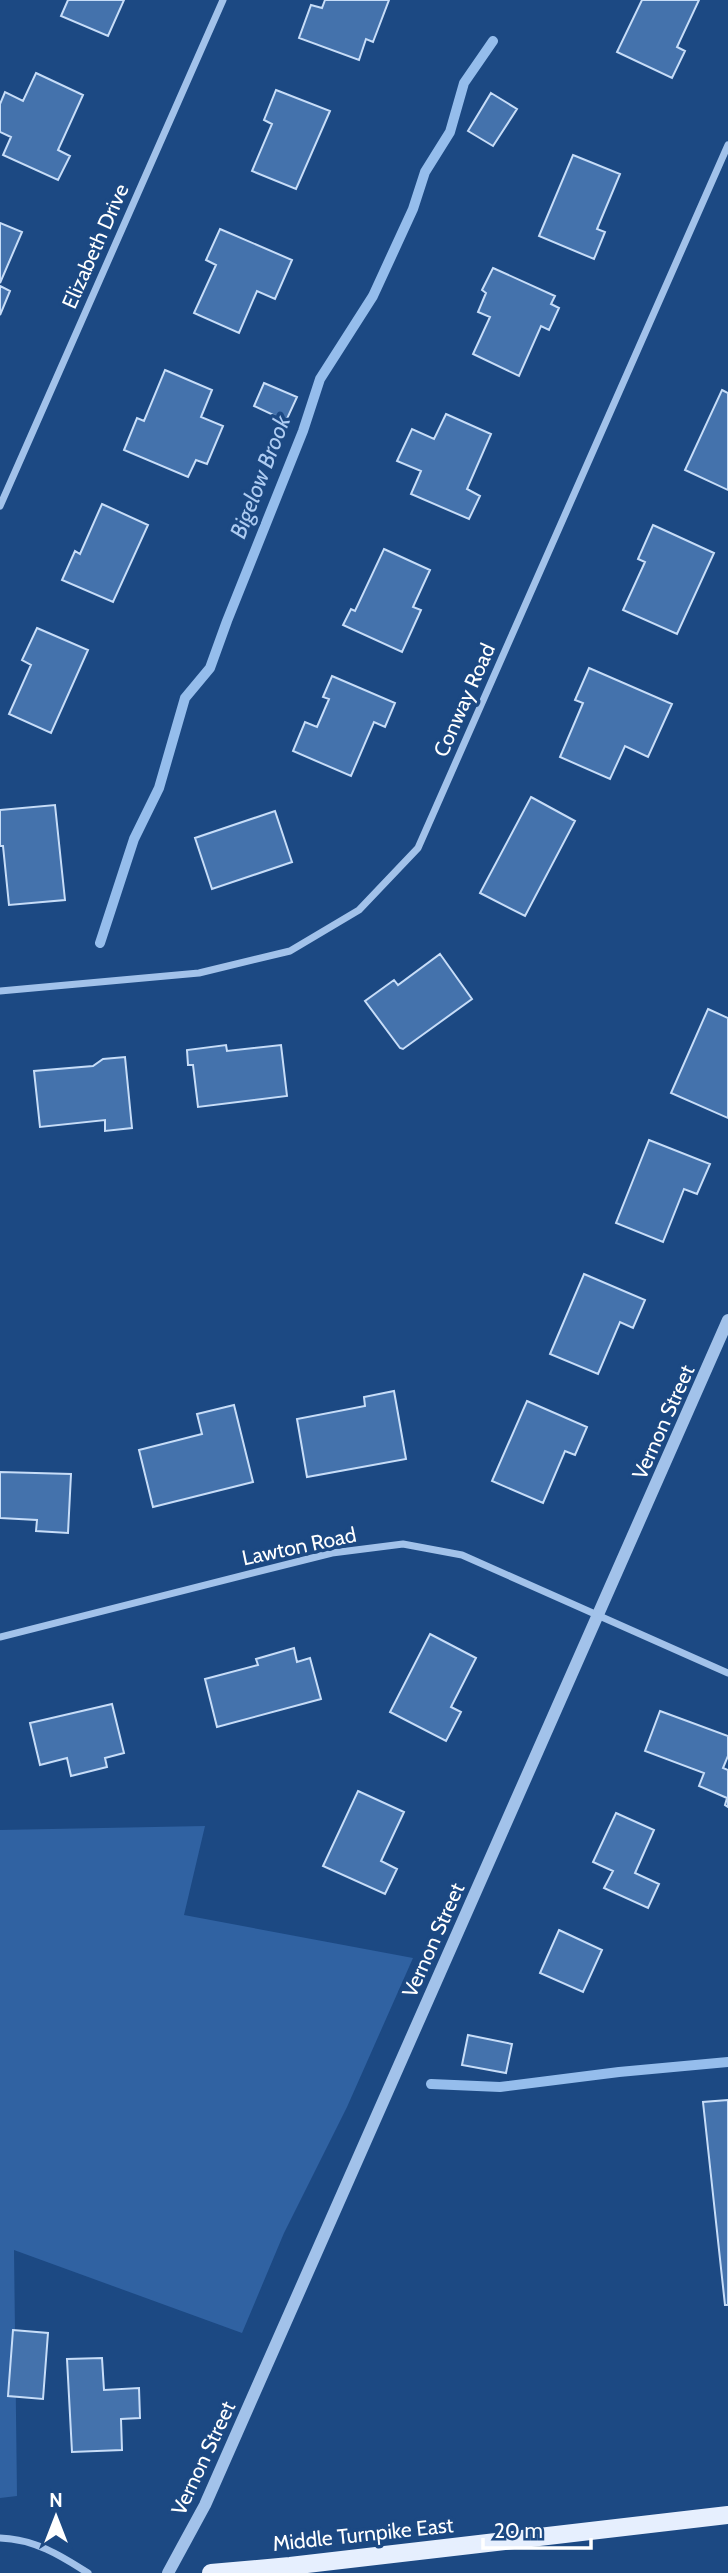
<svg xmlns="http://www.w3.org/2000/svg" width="728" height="2573" font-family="Cabin,sans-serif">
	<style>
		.green { fill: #3062a2 }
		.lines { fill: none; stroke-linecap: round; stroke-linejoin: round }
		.stream { stroke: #95bdec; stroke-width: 10 }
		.building { fill: #4472ac; stroke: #c7ddf8; stroke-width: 2 }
		.minor { stroke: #a2c2ea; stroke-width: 7 }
		.tertiary { stroke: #a2c2ea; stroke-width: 12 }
		.primary { stroke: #e6effe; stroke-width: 18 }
		.labels { text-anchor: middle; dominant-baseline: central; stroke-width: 7; stroke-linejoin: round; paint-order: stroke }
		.street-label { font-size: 21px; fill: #fff; stroke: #1c4983 }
		.water-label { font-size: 23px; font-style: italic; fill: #aeccf2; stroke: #1c4983 }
	</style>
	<rect width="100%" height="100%" fill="#1c4983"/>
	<path class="green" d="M205,1826L184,1915L413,1958L347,2107L284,2233L242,2333L14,2250L17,2496L0,2498V1830Z"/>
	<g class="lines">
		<path class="stream" d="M100,943L134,839L159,788L185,698L210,668L227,621L303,431L320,379L373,296L413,209L425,172L450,132L464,83L493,41
			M431,2084L500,2087L619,2072L728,2062"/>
	</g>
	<path class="building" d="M68,0H124L108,36L61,16Z
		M325,0H389L373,42L366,39L359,60L299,38L311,5L322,8Z
		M642,0H699L677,47L685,51L672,78L617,52Z
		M36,73L83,95L58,150L70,156L58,180L3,155L11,137L0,132V104L5,92L23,101Z
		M276,90L330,111L296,189L252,171L272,124L264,120Z
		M491,93L517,109L493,146L468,131Z
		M573,155L620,174L597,229L605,232L594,259L539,236Z
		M0,223L22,232L0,283Z
		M220,229L292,260L275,299L257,291L239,333L194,313L216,265L206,260Z
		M493,268L555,296L551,304L559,308L549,330L541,326L519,376L473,354L490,317L478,312L486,293L482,290Z
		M0,286L10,291L0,315Z
		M165,370L212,390L201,417L223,426L207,464L196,460L188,477L124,450L137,418L144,421Z
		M264,383L297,397L286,421L254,406Z
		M722,390L728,393V490L685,470Z
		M446,414L491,434L467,489L480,496L469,519L411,494L421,471L397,461L412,429L434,439Z
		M102,504L148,525L113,602L62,580L75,551L80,554Z
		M653,525L714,553L677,634L623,610L645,562L638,559Z
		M384,549L430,570L413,607L421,610L402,652L343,625L351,609L355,611Z
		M37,628L88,650L51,733L9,714L31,665L22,660Z
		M589,668L672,704L648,757L625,746L610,779L560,757L583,703L575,700Z
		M332,676L395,703L385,727L374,722L351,776L293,751L305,722L317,727L329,699L323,697Z
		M531,797L575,821L525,916L480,893Z
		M55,805L65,900L9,905L3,846H0V810Z
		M275,811L292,862L212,889L195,838Z
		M440,954L472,999L403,1049L400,1048L365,1001L394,980L398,985Z
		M708,1009L728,1018V1118L671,1093Z
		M226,1045L227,1051L281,1045L287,1096L198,1107L193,1065H188L187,1050Z
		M125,1057L132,1128L105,1131V1120L40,1127L34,1071L93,1066L103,1059Z
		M649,1140L710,1164L697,1194L684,1189L663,1242L616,1223Z
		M584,1274L645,1300L633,1328L620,1322L598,1374L550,1354Z
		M394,1391L406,1459L307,1477L297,1419L365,1406L364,1397Z
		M527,1401L587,1427L575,1455L565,1451L543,1503L492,1481Z
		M234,1405L253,1482L153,1507L139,1450L202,1434L197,1414Z
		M0,1472L71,1474L68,1533L36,1531L37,1520L0,1518Z
		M430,1634L476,1658L451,1707L461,1712L446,1741L390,1712Z
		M294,1648L297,1662L310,1658L321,1699L217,1727L205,1679L258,1665L256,1659Z
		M112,1704L124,1753L105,1758L107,1767L71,1776L67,1758L40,1765L30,1723Z
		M660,1711L728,1736V1756L723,1768L728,1770V1807L725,1805L727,1798L699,1786L704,1773L645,1751Z
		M358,1791L404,1812L381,1861L397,1869L385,1894L323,1866Z
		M616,1813L654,1830L635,1873L659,1884L648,1908L604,1888L613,1871L593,1862Z
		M559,1930L602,1950L583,1992L540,1973Z
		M468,2035L512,2044L506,2073L462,2065Z
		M728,2100V2305H725L703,2102Z
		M13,2330L48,2333L43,2399L8,2396Z
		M102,2358L104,2390L139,2388L140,2418L121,2419L122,2450L72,2452L67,2359Z"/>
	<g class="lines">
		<path class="minor" d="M0,506L223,0
			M0,991L199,973L290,951L359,910L418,848L728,145
			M0,1637L332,1553L403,1544L462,1555L728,1673
			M0,2538C34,2539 60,2555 88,2573"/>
		<path class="tertiary" d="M168,2573L205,2505L728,1320"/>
		<path class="primary" d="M211,2573L290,2566L728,2515"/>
	</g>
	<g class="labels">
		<g class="street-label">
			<text transform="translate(95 246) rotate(-66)">Elizabeth Drive</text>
			<text transform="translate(464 700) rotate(-66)">Conway Road</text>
			<text transform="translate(663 1422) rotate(-66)">Vernon Street</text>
			<text transform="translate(299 1546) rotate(-12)">Lawton Road</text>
			<text transform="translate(433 1940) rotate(-66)">Vernon Street</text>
			<text transform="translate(203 2458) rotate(-65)">Vernon Street</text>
			<text transform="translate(363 2534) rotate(-6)">Middle Turnpike East</text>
		</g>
		<g class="water-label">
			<text transform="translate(260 477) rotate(-69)">Bigelow Brook</text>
		</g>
	</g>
	<g transform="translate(56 2517)" stroke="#1c4983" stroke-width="5" paint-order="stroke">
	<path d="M0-5L12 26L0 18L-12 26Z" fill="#ffffff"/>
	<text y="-10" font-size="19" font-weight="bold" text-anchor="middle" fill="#ffffff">N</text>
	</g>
	<path d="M483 2538v10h108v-10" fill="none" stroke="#ffffff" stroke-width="3.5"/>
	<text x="494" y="2538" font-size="21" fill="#ffffff" stroke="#1c4983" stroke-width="5" paint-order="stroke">20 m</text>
</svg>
